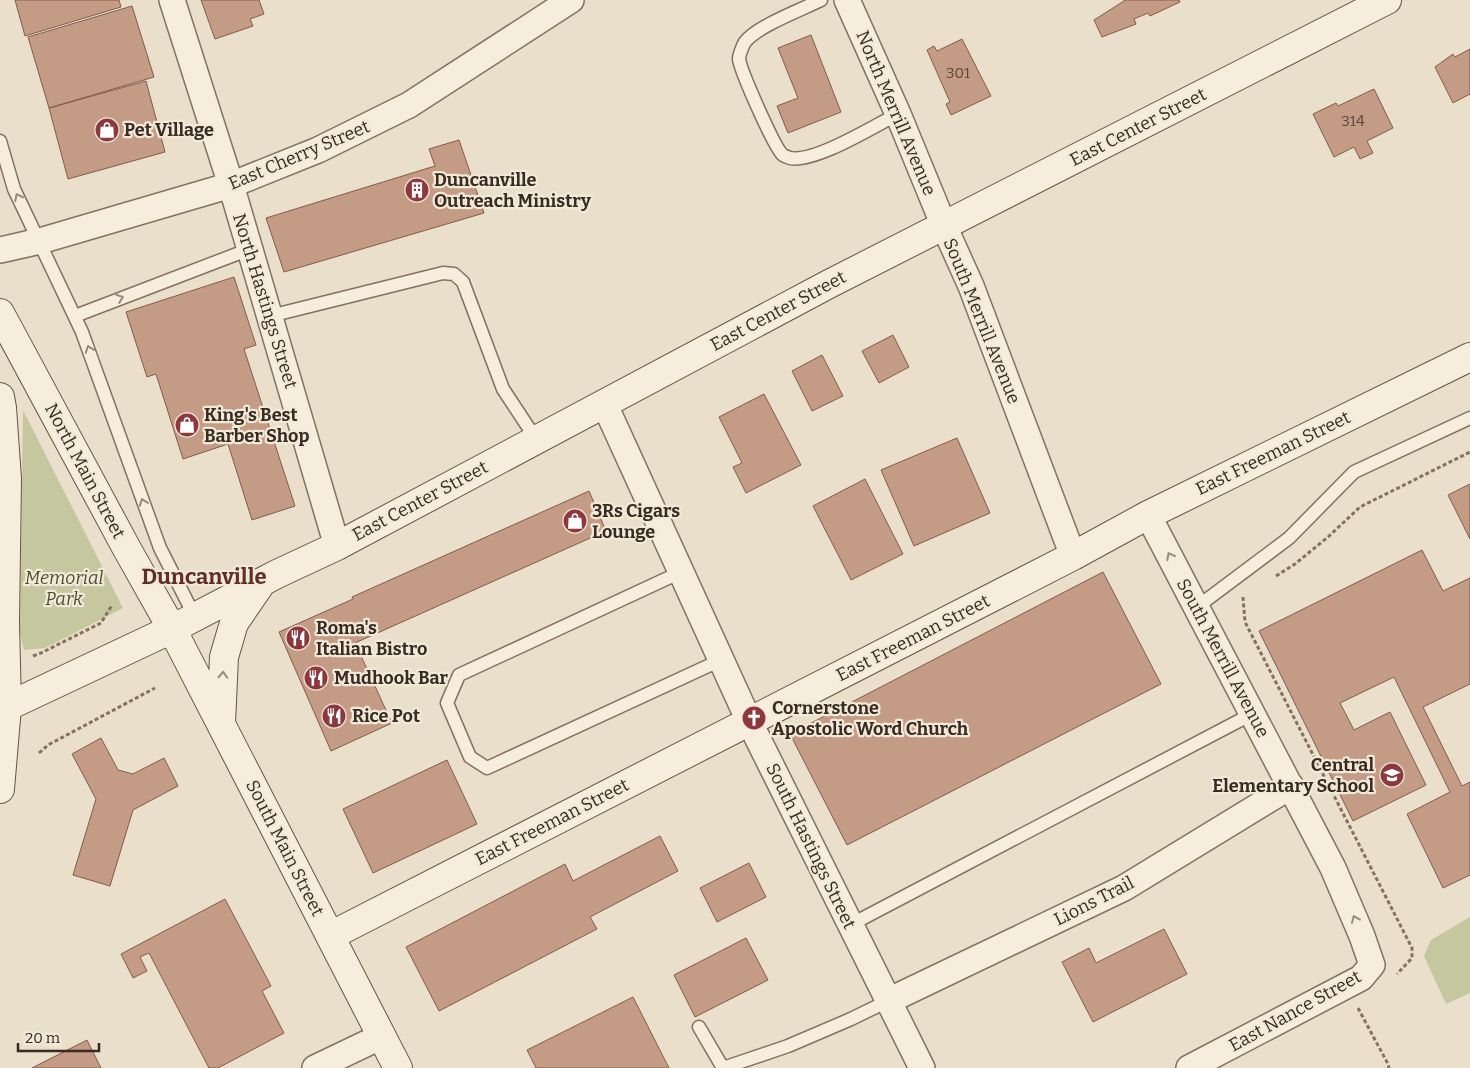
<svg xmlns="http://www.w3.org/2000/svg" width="1470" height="1068" font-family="Bitter,serif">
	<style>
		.green { fill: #c5c79f }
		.building { fill: #c49b84; stroke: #825c49 }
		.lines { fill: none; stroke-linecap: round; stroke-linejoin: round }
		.lane-casing { stroke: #857160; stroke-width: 15 }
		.street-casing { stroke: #857160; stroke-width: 28 }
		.secondary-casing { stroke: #675343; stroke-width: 30 }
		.path { stroke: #857160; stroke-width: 3; stroke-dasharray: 4 2.5; stroke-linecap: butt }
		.lane { stroke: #f6eddc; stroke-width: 12 }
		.street { stroke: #f6eddc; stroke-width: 25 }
		.secondary { stroke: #f6eddc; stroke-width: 28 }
		.oneway { stroke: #968c7f }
		.labels { text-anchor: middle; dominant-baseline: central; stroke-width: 4.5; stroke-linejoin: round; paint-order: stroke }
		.number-label { font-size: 15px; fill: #5a473a }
		.street-label { font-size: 18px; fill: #372b22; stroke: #f2e9d9 }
		.poi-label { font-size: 18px; font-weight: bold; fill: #372b22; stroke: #f2e9d9; text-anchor: start }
		.park-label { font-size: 18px; font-style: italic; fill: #4a512b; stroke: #f2e9d9 }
		.district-label { font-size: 22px; font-weight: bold; fill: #5f2e26; stroke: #f2e9d9 }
	</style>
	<rect width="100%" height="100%" fill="#eadfca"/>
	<path class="green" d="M23,410L123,608L45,648L24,650L20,633Z
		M1470,917V993L1446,1004L1424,956L1431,940Z"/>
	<path class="building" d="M15,0H119L121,7L25,36Z
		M201,0H259L264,14L250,19L253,26L215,39Z
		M1124,0H1179L1180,2L1150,16L1148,13L1134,19L1136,24L1102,37L1094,20L1124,1Z
		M132,6L154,77L49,108L28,37Z
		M811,35L841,112L788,133L777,106L798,98L778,48Z
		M962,39L991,96L951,115L946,104L950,102L927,50L934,46L937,51Z
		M1470,49V94L1453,103L1435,67L1453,54L1455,57Z
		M146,81L165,152L68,179L49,108Z
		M1374,89L1393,128L1367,141L1373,153L1360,159L1354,147L1334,157L1313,114L1336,103L1338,106Z
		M459,140L484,213L284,272L266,218L435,166L429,149Z
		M234,277L256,345L244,349L295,506L252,520L228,444L183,459L156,374L147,377L126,312Z
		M893,335L909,367L879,383L862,351Z
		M822,355L843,396L812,411L792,371Z
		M764,394L801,465L746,493L733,467L742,463L719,417Z
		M957,438L990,513L914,546L881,470Z
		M865,479L903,554L851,580L813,506Z
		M1470,484V539L1448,495Z
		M589,491L606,531L355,643L392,723L331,751L279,632L353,599L352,597Z
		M1422,550L1443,591L1470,578V684L1423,707L1462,786L1470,782V875L1443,888L1407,814L1450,792L1394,677L1340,703L1354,730L1390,712L1426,785L1353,821L1259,631Z
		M1103,572L1161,684L847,845L790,734Z
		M101,738L118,770L133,774L164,758L178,786L133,810L110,886L73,875L96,799L72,754Z
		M447,760L477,824L373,873L343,809Z
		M660,836L678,871L590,917L597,929L439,1011L406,947L565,864L573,881Z
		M749,863L766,897L717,922L700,888Z
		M225,899L271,986L262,991L284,1033L218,1068H209L149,953L140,957L147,971L133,978L121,954Z
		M1164,929L1187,974L1093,1022L1062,962L1089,948L1096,963Z
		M746,938L768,980L695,1017L674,975Z
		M633,997L669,1068H536L527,1050Z
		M87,1040L101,1068H32Z"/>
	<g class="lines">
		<defs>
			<path id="lane" d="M821,0C803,9 757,26 745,42C743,45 739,55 739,59C741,72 775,149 783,155C784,156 790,158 790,158C815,163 874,126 898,114
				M0,141L14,189L82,332L160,548L195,617
				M75,316L250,249
				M270,316L443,273L454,274L463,282L503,389L536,439
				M681,572L459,675L447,703L470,757L487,768L721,660
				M1197,607L1289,538L1354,472L1470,418
				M850,925L1252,714
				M699,1027L723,1068L788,1046L851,1019L888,1001"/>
			<path id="street" d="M172,0L231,185L337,546
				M847,0L898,114L944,226L971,286L1073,556
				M0,250L40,241L231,185L318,150L409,105L571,0
				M604,403L749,721L922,1068
				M1148,515L1333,868L1362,936L1372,965L1361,978L1189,1068
				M888,1001L1124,888L1291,786
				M315,1068L382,1036"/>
			<path id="secondary" d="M0,313L127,549L172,629L398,1068
				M0,397L2,408L7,479L5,622L7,707L0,789
				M0,710L172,629L277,574L337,546L829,284L1387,0
				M221,723L224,657L234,623L260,585
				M330,936L1073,556L1148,515L1470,357"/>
		</defs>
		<use href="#lane" class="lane-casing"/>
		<use href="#street" class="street-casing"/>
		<use href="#secondary" class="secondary-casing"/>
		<path class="path" d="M1276,576L1295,564L1328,537L1360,507L1470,452
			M1243,597L1245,622L1412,948V958L1397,974
			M33,656L41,653L101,623L112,605
			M39,753L48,745L155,688
			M1358,1008L1388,1064L1389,1068"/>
		<use href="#lane" class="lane"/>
		<use href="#street" class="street"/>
		<use href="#secondary" class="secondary"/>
	</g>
	<defs><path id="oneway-chevron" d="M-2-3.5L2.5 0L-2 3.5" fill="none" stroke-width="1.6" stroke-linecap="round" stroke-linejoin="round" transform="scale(1.25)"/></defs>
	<g class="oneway">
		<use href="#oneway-chevron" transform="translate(18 197) rotate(-117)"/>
		<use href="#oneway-chevron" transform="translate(120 298) rotate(-21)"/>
		<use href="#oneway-chevron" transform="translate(89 349) rotate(-110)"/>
		<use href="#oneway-chevron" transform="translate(143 502) rotate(-110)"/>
		<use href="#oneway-chevron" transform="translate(1170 556) rotate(-118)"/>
		<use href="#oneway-chevron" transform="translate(223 675) rotate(-87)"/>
		<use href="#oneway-chevron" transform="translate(1355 919) rotate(-113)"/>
	</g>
	<defs>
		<symbol id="shop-disc" viewBox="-11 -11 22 22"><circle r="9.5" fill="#8e373d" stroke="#f2e9d9"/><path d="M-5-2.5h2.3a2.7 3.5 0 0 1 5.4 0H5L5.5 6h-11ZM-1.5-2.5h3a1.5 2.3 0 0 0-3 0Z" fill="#fff"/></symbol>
		<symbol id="building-disc" viewBox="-11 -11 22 22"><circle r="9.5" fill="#8e373d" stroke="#f2e9d9"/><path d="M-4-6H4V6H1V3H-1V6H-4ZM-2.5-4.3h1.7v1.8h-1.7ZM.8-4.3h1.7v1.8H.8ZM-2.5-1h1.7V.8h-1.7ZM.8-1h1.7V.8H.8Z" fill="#fff"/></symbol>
		<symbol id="restaurant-disc" viewBox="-11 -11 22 22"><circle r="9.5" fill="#8e373d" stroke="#f2e9d9"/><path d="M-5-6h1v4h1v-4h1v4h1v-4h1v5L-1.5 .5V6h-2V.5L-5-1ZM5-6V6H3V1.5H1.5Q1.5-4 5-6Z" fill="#fff"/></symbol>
		<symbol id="church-disc" viewBox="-11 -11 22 22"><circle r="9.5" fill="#8e373d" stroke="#f2e9d9"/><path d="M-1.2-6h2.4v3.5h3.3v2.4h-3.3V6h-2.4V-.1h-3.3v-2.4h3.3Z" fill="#fff"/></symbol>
		<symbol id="school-disc" viewBox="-11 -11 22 22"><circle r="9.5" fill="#8e373d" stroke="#f2e9d9"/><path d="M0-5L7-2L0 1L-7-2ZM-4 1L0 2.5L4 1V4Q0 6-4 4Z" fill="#fff"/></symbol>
	</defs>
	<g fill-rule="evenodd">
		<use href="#shop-disc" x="93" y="116" width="28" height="28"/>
		<use href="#building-disc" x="403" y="176" width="28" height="28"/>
		<use href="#shop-disc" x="173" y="411" width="28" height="28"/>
		<use href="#shop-disc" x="561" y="507" width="28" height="28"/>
		<use href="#restaurant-disc" x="284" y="624" width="28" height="28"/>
		<use href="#restaurant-disc" x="302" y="664" width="28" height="28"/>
		<use href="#restaurant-disc" x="320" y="702" width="28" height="28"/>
		<use href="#church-disc" x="740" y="704" width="28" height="28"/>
		<use href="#school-disc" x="1378" y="761" width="28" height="28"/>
	</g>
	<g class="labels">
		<g class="number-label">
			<text x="958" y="73">301</text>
			<text x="1353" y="121">314</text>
		</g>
		<g class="street-label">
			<text transform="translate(896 113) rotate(67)">North Merrill Avenue</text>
			<text transform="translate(1138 127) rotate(-27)">East Center Street</text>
			<text transform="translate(299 155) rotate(-23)">East Cherry Street</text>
			<text transform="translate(265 301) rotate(73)">North Hastings Street</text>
			<text transform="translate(778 311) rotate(-28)">East Center Street</text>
			<text transform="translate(982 321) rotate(68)">South Merrill Avenue</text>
			<text transform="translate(1273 453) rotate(-26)">East Freeman Street</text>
			<text transform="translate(85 471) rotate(62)">North Main Street</text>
			<text transform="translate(420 501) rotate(-28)">East Center Street</text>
			<text transform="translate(913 638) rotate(-27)">East Freeman Street</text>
			<text transform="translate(1223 658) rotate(62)">South Merrill Avenue</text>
			<text transform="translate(552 822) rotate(-27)">East Freeman Street</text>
			<text transform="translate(811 846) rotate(64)">South Hastings Street</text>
			<text transform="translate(285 848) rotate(63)">South Main Street</text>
			<text transform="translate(1094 901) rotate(-27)">Lions Trail</text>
			<text transform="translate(1295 1011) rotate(-29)">East Nance Street</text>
		</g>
		<g class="poi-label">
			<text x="124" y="130">Pet Village</text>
			<text x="434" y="180">Duncanville<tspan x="434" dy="21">Outreach Ministry</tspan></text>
			<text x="204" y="415">King's Best<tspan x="204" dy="21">Barber Shop</tspan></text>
			<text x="592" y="511">3Rs Cigars<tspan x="592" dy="21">Lounge</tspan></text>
			<text x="316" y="628">Roma's<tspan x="316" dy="21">Italian Bistro</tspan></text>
			<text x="334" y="678">Mudhook Bar</text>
			<text x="772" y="708">Cornerstone<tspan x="772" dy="21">Apostolic Word Church</tspan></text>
			<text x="352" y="716">Rice Pot</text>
			<text x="1374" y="765" text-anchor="end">Central<tspan x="1374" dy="21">Elementary School</tspan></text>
		</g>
		<g class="park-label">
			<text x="64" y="578">Memorial<tspan x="64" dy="21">Park</tspan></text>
		</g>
		<g class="district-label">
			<text x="204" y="576">Duncanville</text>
		</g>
	</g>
	<path d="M18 1043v8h81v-8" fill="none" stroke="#372b22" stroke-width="2.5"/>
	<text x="25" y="1043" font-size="15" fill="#372b22" stroke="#f2e9d9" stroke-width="4" paint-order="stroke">20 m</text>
</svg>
